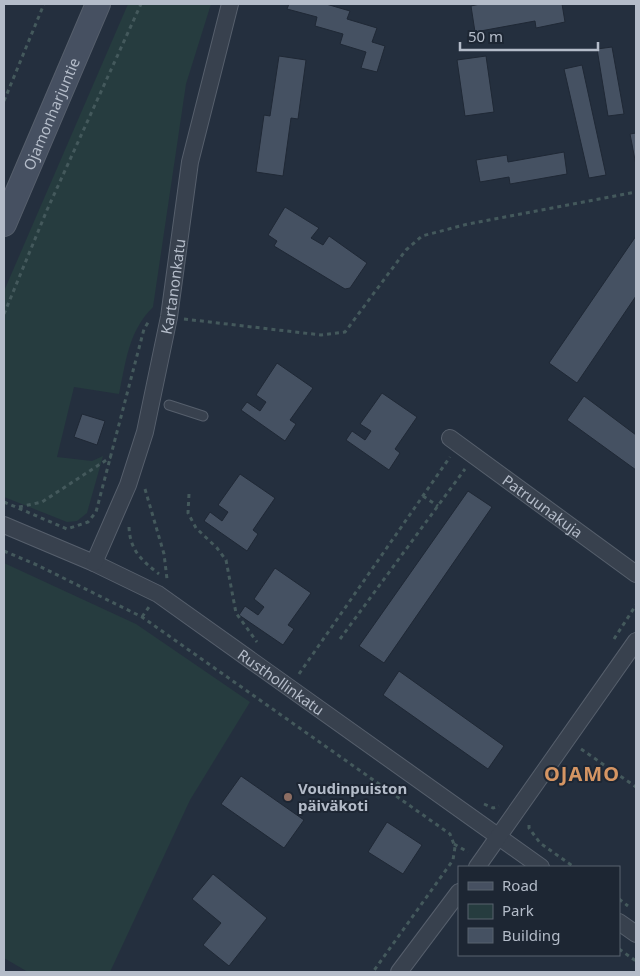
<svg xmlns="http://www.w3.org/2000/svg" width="640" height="976" font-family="'Noto Sans',sans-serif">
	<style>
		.green { fill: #263c3f }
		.building { fill: #455162; stroke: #1f2835 }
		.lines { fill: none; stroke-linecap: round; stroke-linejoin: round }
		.lane-casing { stroke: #565f6c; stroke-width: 11 }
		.street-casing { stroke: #565f6c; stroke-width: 18 }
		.secondary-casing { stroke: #565f6c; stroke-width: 26 }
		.path { stroke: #44595c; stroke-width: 3; stroke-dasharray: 4 4; stroke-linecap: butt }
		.lane { stroke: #38414e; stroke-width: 9 }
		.street { stroke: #38414e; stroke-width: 16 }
		.secondary { stroke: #465061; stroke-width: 24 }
		.education-dot { fill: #8d6e63; stroke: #1d2633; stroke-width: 2 }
		.labels { text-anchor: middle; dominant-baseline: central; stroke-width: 4; stroke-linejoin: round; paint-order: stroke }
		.street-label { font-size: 15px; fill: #b4bcc9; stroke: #1d2633 }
		.poi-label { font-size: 15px; font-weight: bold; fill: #b4bcc9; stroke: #1d2633; text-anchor: start }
		.district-label { font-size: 20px; font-weight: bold; letter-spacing: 1px; fill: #d59563; stroke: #1d2633 }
	</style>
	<rect width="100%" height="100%" fill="#242f3e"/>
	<path class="green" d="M128,4H211L186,84L153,307C128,332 126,362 119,394L74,387L57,457L92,461L103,456L87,513L77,521L67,522L4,497V291Z
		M4,563L136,624L250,702L190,800L110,972H28L4,958Z"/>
	<path class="building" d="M289,4H326L350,11L347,19L377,28L372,42L385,46L377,72L361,68L366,52L340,44L343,34L315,26L317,17L287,9Z
		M480,4H562L565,22L536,28L535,21L475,32L471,6Z
		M612,47L624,114L608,116L597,49Z
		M279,56L306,60L298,119L291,118L283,176L256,172L264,115L270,116Z
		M486,56L494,112L465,116L457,60Z
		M582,65L606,175L589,178L564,69Z
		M636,133V165L630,134Z
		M564,152L567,174L510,184L509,177L480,182L476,160L507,155L508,162Z
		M285,207L319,228L311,238L323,245L329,236L367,263L350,288L345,289L274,246L277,241L268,235Z
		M636,236V296L577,383L549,363Z
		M277,363L313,388L290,420L296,424L285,441L241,410L247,402L260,411L266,402L256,395Z
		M382,393L417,417L395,449L400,453L389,470L346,440L352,431L365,440L371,431L360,424Z
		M584,396L636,435V470L567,420Z
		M82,414L105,421L97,445L74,437Z
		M240,474L275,498L253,530L258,534L247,551L204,521L210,512L222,521L228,512L218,505Z
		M468,491L492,507L384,663L359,646Z
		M275,568L311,593L288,625L294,629L283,645L239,615L245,606L258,615L264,607L254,599Z
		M399,671L504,746L488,769L383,695Z
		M241,776L304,820L284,848L221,804Z
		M387,822L422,845L403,874L368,852Z
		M213,874L267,918L229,966L203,945L221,923L192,899Z"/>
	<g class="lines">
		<defs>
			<path id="lane" d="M169,405L203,416"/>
			<g id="street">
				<path id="s1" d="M450,438L636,574"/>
				<path id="s2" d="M4,525L94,563L158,594L541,867"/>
				<path id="s3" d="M94,563L128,485L145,432L169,317L190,162L230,4"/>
				<path d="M477,867L636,641"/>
				<path d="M619,922L636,934"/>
				<path d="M399,972L459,892"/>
			</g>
			<g id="secondary">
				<path id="s4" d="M4,224L98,4"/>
			</g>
		</defs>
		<use href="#lane" class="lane-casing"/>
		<use href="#street" class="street-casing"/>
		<use href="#secondary" class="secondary-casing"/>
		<path class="path" d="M4,101L44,4
			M4,314L47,210L141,4
			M184,319L321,335L345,332L406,250L422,236L468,224L636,192
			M145,489L164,554L167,579
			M189,494L188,513L196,528L217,548L226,560L236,613L257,642
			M423,496L438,506
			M4,502L67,529L88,522L96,512L144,329L149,321
			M19,507L42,502L111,457
			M129,527C130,550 141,560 159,574
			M4,551L37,565L142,617L450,834L455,847L453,860L373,972
			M142,617L149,607
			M340,639L465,469
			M614,639L636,605
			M299,674L450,457
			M581,749L636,787
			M484,804L493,808L499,806
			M529,825V828L540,843L574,867
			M454,844L468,852
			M619,899L628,906
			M619,949L636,961"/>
		<use href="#lane" class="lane"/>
		<use href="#street" class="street"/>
		<use href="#secondary" class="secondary"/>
	</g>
	<circle class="education-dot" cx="288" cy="797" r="5"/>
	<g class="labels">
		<g class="street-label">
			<text stroke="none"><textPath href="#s4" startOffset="120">Ojamonharjuntie</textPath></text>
			<text stroke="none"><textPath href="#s3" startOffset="289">Kartanonkatu</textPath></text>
			<text stroke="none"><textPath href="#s1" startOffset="115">Patruunakuja</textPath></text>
			<text stroke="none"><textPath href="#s2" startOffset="320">Rusthollinkatu</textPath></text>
		</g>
		<g class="poi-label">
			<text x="298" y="788">Voudinpuiston<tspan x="298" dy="17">päiväkoti</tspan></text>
		</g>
		<g class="district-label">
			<text x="582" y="773">OJAMO</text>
		</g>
	</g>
	<rect width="640" height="976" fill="none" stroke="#b4bcc9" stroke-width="10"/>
	<rect x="458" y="866" width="162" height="90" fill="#1d2633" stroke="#59626f"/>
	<rect x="468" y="882" width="25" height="8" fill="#465061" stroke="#59626f"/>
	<text x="502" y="891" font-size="15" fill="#b4bcc9">Road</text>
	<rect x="468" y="904" width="25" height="15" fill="#263c3f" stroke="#59626f"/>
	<text x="502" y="916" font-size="15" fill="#b4bcc9">Park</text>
	<rect x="468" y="928" width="25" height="15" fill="#455162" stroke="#59626f"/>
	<text x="502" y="941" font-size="15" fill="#b4bcc9">Building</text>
	<path d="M460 42v8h138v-8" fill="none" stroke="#b4bcc9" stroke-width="2.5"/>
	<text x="468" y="42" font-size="15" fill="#b4bcc9" stroke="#1d2633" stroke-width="4" paint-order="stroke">50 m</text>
</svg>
